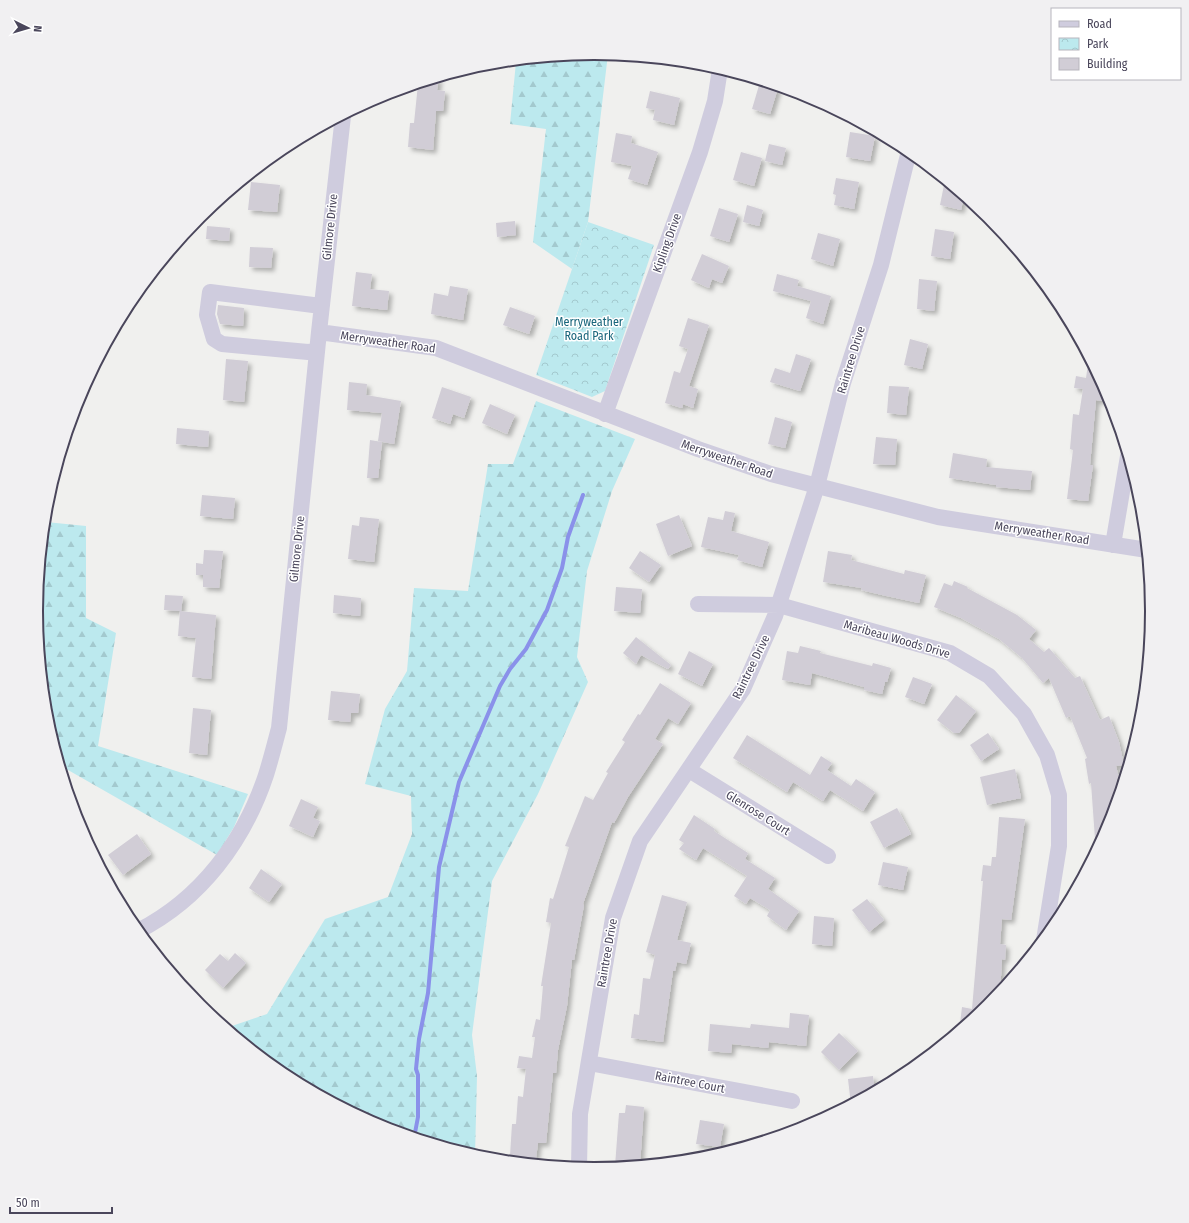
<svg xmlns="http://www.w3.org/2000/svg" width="1189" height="1223" font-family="'Fira Sans Condensed',sans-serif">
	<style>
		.forest { fill: url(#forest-firs) }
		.park { fill: url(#park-crowns) }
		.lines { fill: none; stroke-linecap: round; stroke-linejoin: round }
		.stream { stroke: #8a91ea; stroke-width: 4 }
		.building { fill: #d1cdd6; filter: url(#shadow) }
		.minor { stroke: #cfccde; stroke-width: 16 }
		.labels { text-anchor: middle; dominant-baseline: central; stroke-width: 3; stroke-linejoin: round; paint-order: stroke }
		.street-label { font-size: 12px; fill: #4a465b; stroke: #fff }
		.park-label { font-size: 12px; fill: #18657b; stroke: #fff }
		.rim { fill: none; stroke: #4a465b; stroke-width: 2 }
	</style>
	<defs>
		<pattern id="forest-firs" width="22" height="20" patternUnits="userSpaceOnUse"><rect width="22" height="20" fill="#bce9ee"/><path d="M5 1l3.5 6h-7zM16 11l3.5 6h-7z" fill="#a3c9ce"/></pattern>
		<pattern id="park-crowns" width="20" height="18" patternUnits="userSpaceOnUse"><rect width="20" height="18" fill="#bce9ee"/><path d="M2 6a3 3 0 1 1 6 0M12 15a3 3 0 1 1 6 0" fill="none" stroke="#a3c9ce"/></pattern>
		<filter id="shadow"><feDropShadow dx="3.5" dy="3.5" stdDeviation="2" flood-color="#0004"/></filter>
	</defs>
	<rect width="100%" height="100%" fill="#f0f0ee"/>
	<path class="forest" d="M595,53L608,54L588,222L572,269L533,242L546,129L510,124L516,62Z
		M536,401L635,439L612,491L587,571L577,657L588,682L538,794L492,881L472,1035L477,1076L475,1156L381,1127L284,1076L226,1028L267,1014L325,919L388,897L412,834L411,796L365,784L385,709L407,671L414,588L468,591L488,464H513Z
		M47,500L46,522L86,526V618L116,633L98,746L248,794L234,827L217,855L61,766L47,720L36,611Z"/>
	<path class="park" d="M588,222L654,245L605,391L592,397L536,375Z"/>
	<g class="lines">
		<path class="stream" d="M414,1138L418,1117V1075L416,1069L419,1039L428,993L439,867L459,782L500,686L510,669L526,649L547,610L562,568L568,537L583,495"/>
	</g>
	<path class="building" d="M439,78L437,90L445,91L443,111H436L433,150L408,147L410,123H414L418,84Z
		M760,82L778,88L770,114L752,109Z
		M650,91L680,98L674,125L653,120L655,110L646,108Z
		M850,132L875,136L870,161L846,157Z
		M616,133L632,136L631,143L658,152L647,185L628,179L632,166L611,162Z
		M769,144L786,148L782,165L765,161Z
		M741,152L762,158L754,186L733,180Z
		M836,178L859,182L854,209L834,205L836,195L833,194Z
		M945,180L964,196L961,210L940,205Z
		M251,182L280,185L277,212L248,210Z
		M747,205L763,210L759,226L743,222Z
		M719,208L738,214L729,242L710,236Z
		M515,221L516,235L497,237L496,223Z
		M207,226L230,228L229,241L206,239Z
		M935,229L954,232L950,259L931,256Z
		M818,233L840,239L833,266L811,259Z
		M250,247L273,248L271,268L249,267Z
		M702,254L729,266L722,283L712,279L709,288L691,280Z
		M356,272L372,274L370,289L389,291L387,310L352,306Z
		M777,274L799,280L797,286L831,296L823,324L806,318L811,301L773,291Z
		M919,279L937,281L934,311L917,309Z
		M450,286L468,289L463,320L431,314L434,293L448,296Z
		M218,305L244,308L243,326L220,324L217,314Z
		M510,307L535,316L529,334L503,325Z
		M688,318L709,325L689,386L698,389L693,408L683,404L682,408L665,403L674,371L680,373L688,349L679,346Z
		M910,339L928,344L922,369L904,365Z
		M796,354L811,359L800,391L770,382L775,368L790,373Z
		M1089,357L1105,387L1102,401L1096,400L1090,465H1093L1088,501L1067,499L1073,450L1070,449L1073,414L1079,415L1083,389L1074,388L1076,376L1086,378Z
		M226,359L248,361L244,402L223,400Z
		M349,382L367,384L366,395L401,401L394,444L378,441L382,413L347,410Z
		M889,386L909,387L906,415L887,413Z
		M442,387L471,397L464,418L453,414L450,424L432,418Z
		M490,404L515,415L507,434L482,423Z
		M775,417L792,422L785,448L768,444Z
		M177,428L209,431L208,447L176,444Z
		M876,437L897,439L895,465L873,464Z
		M370,440L382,442L378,478H367Z
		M953,453L987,459L986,467L1032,471L1030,490L996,487V485L949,478Z
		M202,495L235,498L233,519L200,516Z
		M725,511L735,513L731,531L769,542L762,567L737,560L739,555L701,547L708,517L723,520Z
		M679,515L692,546L668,556L656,524Z
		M360,517L379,519L374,562L348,559L352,525L359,526Z
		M204,550L223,551L219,588L203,587V575H196V563L203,564Z
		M640,551L661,565L649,582L629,568Z
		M828,551L852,555L851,560L904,574L905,570L926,575L919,603L882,595L861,590L862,588L823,582Z
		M954,581L968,587L967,588L1017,615L1036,630L1029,639L1044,652L1049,648L1075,678L1080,676L1100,720L1109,716L1119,742L1124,765L1116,766L1119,778L1117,779L1118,800L1110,825L1096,853L1091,783L1089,784L1085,759L1087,758L1070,716L1066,718L1049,678L1043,683L1022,658L999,639L961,618L934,607L944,583L952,586Z
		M616,587L642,589L640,613L614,611Z
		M165,595L183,596L181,611L164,610Z
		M334,595L361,598L360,616L333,613Z
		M180,611L216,615L211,679L192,677L196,638L178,636Z
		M636,637L671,665L668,669L641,655L636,664L623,653Z
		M800,646L821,651L820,653L872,666L873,663L891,668L887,682H885L882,694L864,690V687L812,673L810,685L782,680L787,651L798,653Z
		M689,651L713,664L702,686L678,674Z
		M913,677L932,684L924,704L905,697Z
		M660,683L691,703L678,724L668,718L655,739L663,744L628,797L614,823L612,822L583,904L584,905L574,960H572L567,1006L558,1050L556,1073H553L546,1143H538L536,1158L510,1156L512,1124H516L518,1096L523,1097L526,1069L517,1068L519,1056L532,1058L535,1037H532L536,1019L540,1020L543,986H541L551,923L546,922L550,898L553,899L569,847L565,846L585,796L593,800L608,773L606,772L625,742L622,740L638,714L640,715Z
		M331,691L360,694L358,713H351L350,722L328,720Z
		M956,695L976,711L959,733H954L937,720Z
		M193,708L211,710L207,755L189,753Z
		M988,733L999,749L981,761L970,745Z
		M747,735L810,775L821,756L832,763L827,770L851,786L856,779L875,792L863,811L830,790L823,801L793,782L787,792L733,758Z
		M1015,769L1021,798L987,805L980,777Z
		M301,799L318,807L313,818L320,821L313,837L289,826Z
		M897,808L911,834L884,848L870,822Z
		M694,815L715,829L714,831L748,853L745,859L775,878L768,889L799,911L786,930L767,916L770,910L750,898L746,904L734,896L747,876L703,848L696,860L679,849L684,843L679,840Z
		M999,817L1025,819L1011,920L1002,919L1000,944L1006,945L1005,960L1002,959L1000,994L989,1007L959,1032L962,1007L972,1009L983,881H981L983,865L991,866L992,857H996Z
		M137,834L151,854L123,875L108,855Z
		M883,862L908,867L903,890L878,885Z
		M261,869L282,884L269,902L249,888Z
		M662,895L687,902L677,940L691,943L686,964L677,962L675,971H673L663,1042L631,1038L634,1014L639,1015L643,978L650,979L655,955L646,952Z
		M867,899L884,920L869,932L852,910Z
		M814,916L834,918L832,946L812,944Z
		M235,953L246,963L223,988L205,970L220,954L228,961Z
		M790,1013L809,1015L806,1046L769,1042L768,1048L732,1044L731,1053L708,1051L710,1024L750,1028L751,1024L789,1028Z
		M839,1033L858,1051L839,1070L821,1052Z
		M873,1076L875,1092L851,1105L848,1079Z
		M626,1105L644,1107L640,1165L615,1166L619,1113H625Z
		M700,1120L724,1124L720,1147L696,1144Z"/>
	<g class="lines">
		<path class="minor" d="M319,332L436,348L698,449L771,474L938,517L1147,550
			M317,351L308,352L222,344L214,339L207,315L210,292L321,306
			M605,414L700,152L715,101L720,69
			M1113,545L1128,456
			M698,604L779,605L950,653L989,676L1024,714L1047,755L1059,795V846L1044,940
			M689,770L828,856
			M138,931C201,899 244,841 266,775C271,759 275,743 279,728L319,332L343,116
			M589,1063L792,1101
			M579,1168L580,1114L613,918L640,841L743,689L775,616L817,486L843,383L881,265L909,151"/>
	</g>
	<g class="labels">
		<g class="street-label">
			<text transform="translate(330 227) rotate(-84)">Gilmore Drive</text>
			<text transform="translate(667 243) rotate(-70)">Kipling Drive</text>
			<text transform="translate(388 342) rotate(8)">Merryweather Road</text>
			<text transform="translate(851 360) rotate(-73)">Raintree Drive</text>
			<text transform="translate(727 459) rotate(19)">Merryweather Road</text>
			<text transform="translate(1042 533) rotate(9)">Merryweather Road</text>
			<text transform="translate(297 549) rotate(-84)">Gilmore Drive</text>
			<text transform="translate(897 639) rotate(16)">Maribeau Woods Drive</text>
			<text transform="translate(751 667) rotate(-64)">Raintree Drive</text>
			<text transform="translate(758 813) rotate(32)">Glenrose Court</text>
			<text transform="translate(607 953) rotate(-80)">Raintree Drive</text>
			<text transform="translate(690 1082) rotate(11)">Raintree Court</text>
		</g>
		<g class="park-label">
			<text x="589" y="322">Merryweather<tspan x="589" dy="14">Road Park</tspan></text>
		</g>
	</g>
	<path d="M0 0H1189V1223H0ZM43 611a551 551 0 1 1 1102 0a551 551 0 1 1-1102 0Z" fill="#f1f0f2" fill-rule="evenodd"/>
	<path class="rim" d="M43 611a551 551 0 1 1 1102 0a551 551 0 1 1-1102 0Z"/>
	<rect x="1051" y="8" width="130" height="72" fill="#ffffff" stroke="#b7b5bd"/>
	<rect x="1059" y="21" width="20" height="6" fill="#cfccde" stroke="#b7b5bd"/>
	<text x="1087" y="28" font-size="12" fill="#4a465b">Road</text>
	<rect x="1059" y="38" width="20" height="12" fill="url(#park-crowns)" stroke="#b7b5bd"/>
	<text x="1087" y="48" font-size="12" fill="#4a465b">Park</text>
	<rect x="1059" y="58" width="20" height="12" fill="#d1cdd6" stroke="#b7b5bd"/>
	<text x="1087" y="68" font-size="12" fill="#4a465b">Building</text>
	<g transform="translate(28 28) rotate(95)" stroke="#ffffff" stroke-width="3" paint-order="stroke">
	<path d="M0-3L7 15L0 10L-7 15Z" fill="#4a465b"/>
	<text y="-6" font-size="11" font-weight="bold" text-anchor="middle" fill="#4a465b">N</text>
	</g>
	<path d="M10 1207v6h102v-6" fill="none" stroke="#4a465b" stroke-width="2"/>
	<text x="16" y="1207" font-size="12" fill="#4a465b" stroke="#ffffff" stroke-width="3" paint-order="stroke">50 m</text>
</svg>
